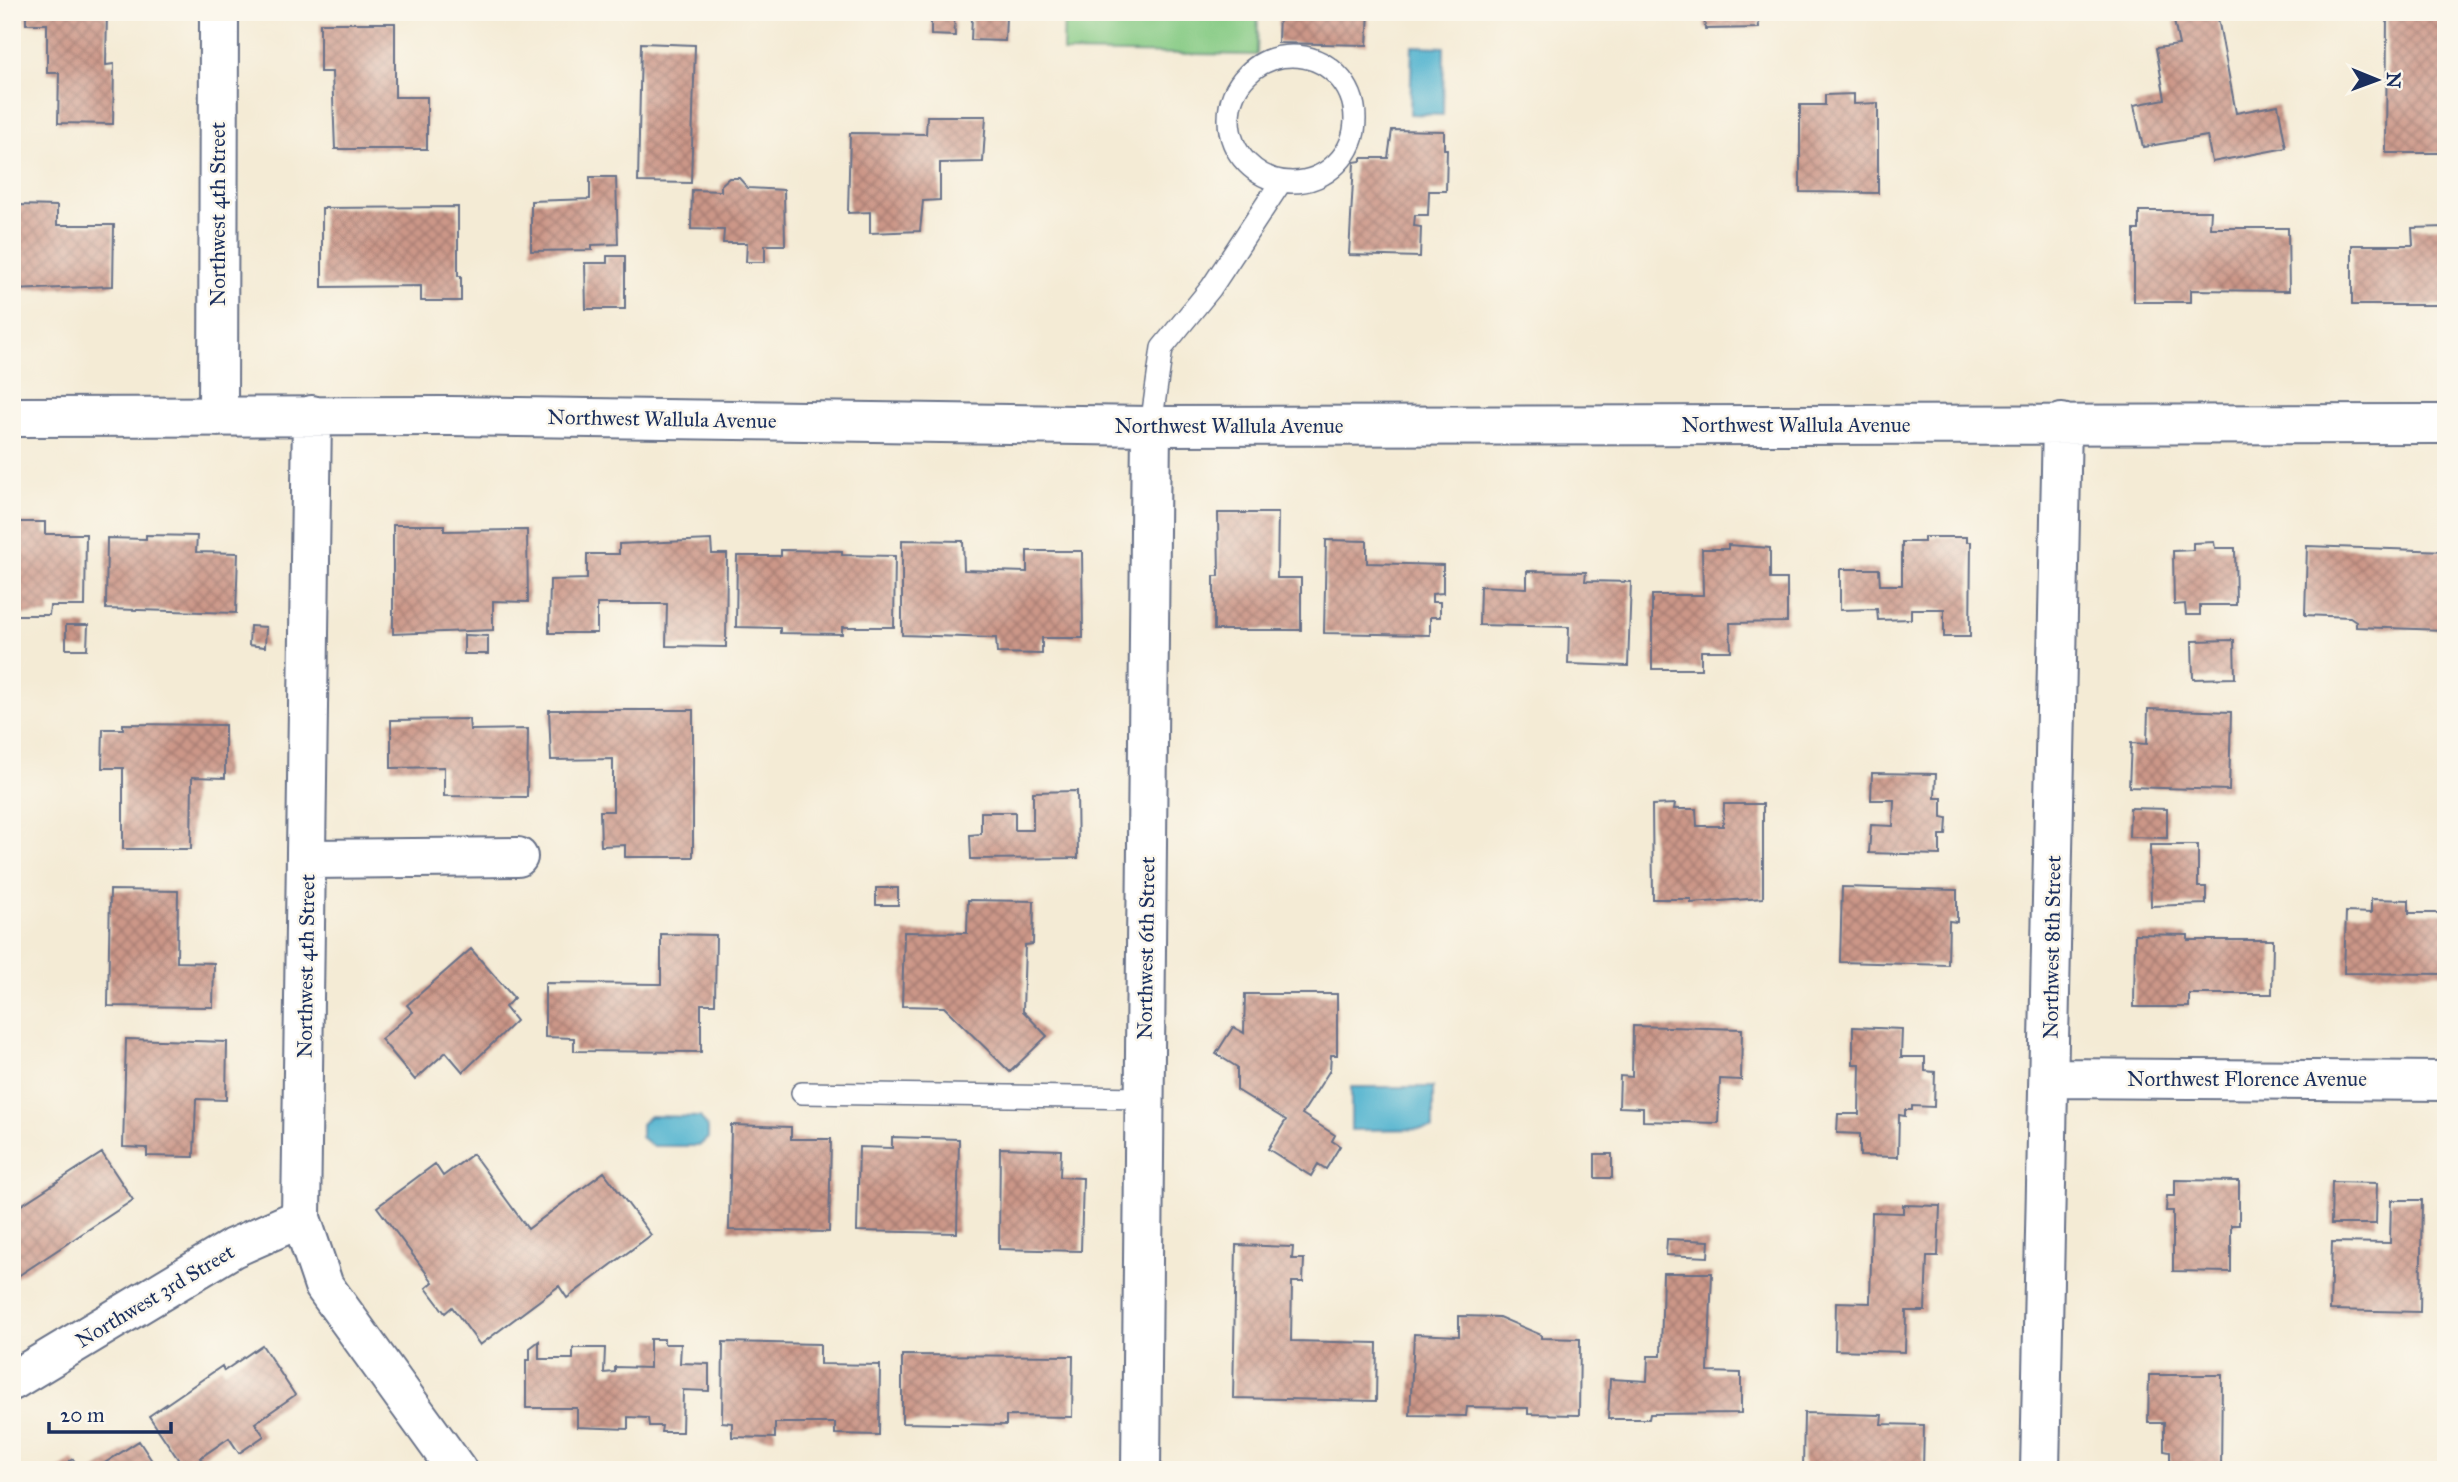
<svg xmlns="http://www.w3.org/2000/svg" width="2458" height="1482" font-family="'IM FELL Great Primer',serif">
	<style>
		.park { fill: #87cb85; stroke: #517d72; stroke-width: 2 }
		.water { fill: #51b3cf; stroke: #367196; stroke-width: 2 }
		.building { fill: url(#building-cross-hatch) }
		.lines { fill: none; stroke-linecap: round; stroke-linejoin: round }
		.service-casing { stroke: #677188; stroke-width: 24 }
		.minor-casing { stroke: #677188; stroke-width: 42 }
		.service { stroke: #fff; stroke-width: 21 }
		.minor { stroke: #fff; stroke-width: 38 }
		.labels { text-anchor: middle; dominant-baseline: central; stroke-width: 5; stroke-linejoin: round; paint-order: stroke }
		.street-label { font-size: 21px; fill: #1b2f5e; stroke: #fbf7ec }
	</style>
	<defs>
		<pattern id="building-cross-hatch" width="8" height="8" patternUnits="userSpaceOnUse" patternTransform="scale(1.75)"><rect width="8" height="8" fill="#cc9788"/><path d="M0 0l8 8M0 8l8-8" fill="none" stroke="#a57c72"/></pattern>
	</defs>
	<rect width="100%" height="100%" fill="#fbf7ec"/>
	<filter id="ink" filterUnits="userSpaceOnUse"><feTurbulence type="fractalNoise" baseFrequency=".0143" numOctaves="2"/><feDisplacementMap in="SourceGraphic" scale="14" xChannelSelector="R" yChannelSelector="G"/><feConvolveMatrix kernelMatrix="1 2 1 2 8 2 1 2 1" color-interpolation-filters="sRGB"/></filter>
	<filter id="wash" filterUnits="userSpaceOnUse"><feTurbulence type="fractalNoise" baseFrequency=".00686" numOctaves="4" result="noise"/><feDisplacementMap in="SourceGraphic" scale="28" xChannelSelector="R" yChannelSelector="G"/><feGaussianBlur stdDeviation="1.57" result="paint"/><feColorMatrix in="noise" values="0 0 0 0 0 0 0 0 0 0 0 0 0 0 0 0 0 1.4 0 .05"/><feComposite in="paint" operator="in"/></filter>
	<g filter="url(#wash)">
		<rect width="100%" height="100%" fill="#f4ebd5"/>
		<path class="park" d="M1064,12H1258L1257,55L1063,52Z"/>
		<path class="water" d="M1412,46L1444,47L1443,115L1410,114Z
			M1351,1087H1433V1129L1351,1130Z
			M650,1116L700,1117L708,1128V1138L699,1146H652L641,1137V1124Z"/>
		<g id="blocks">
			<path class="building" d="M26,12H107L106,65L114,64L113,124L58,123L59,73H47V24H26Z
				M1279,12H1369L1367,45L1278,43Z
				M1704,12H1758L1759,28L1705,29Z
				M2387,12L2446,13V153H2386Z
				M2217,13L2236,113L2278,105L2286,148L2212,162L2207,136L2143,147L2134,105L2165,99L2156,48L2179,45L2174,21Z
				M931,16L954,17L955,36L931,35Z
				M972,16H1006L1005,41L971,40Z
				M320,23H395V97H427V149H335L332,72H320Z
				M641,43L695,45L691,183L638,182Z
				M1854,94V104L1878,103V193L1800,192V105H1825V95Z
				M927,116H986L983,162L940,163V200L923,201L920,231L870,233V212L848,213L850,133L926,134Z
				M1392,130L1444,131V149H1447L1446,191H1429L1428,215H1415L1414,226L1421,227L1420,257L1349,255L1354,162L1361,161V158H1388Z
				M590,177H616L618,244L592,245V250L531,251V201L590,199Z
				M729,178H739L748,188L784,190L785,245H765V262H746L747,243H723L724,230L691,229L692,190L721,191V185Z
				M17,205L57,206V225H114L113,286L12,290V227H17Z
				M458,207V276H461V301H421V286L322,287V208Z
				M2139,211H2211L2210,228H2288L2289,291L2191,290V302H2134V230H2139Z
				M2446,227V305H2352V245H2413L2412,228Z
				M607,256H625V309H586L585,263H607Z
				M1218,513H1278L1277,578H1301V630H1214V576H1219Z
				M12,522H45V534H86L85,606H50L49,615H12Z
				M393,525H444V531L527,530L528,602L493,601V630L393,634Z
				M146,535L197,536L196,552L238,553L236,613L106,609L107,538L146,539Z
				M1924,537H1967V542H1971L1970,637H1944V609H1911V619L1878,620L1877,609L1840,610V569H1879L1880,585H1902V542H1924Z
				M711,540L712,554H727L726,647L666,646L667,604H597V633H549L550,580L587,579V554H619V544Z
				M902,540L963,541L964,570L1027,572V551H1082L1083,638H1042V654L997,653L996,638L902,635Z
				M1326,540L1367,541V563L1443,565V593L1432,594V602H1440V617H1430V635L1324,633Z
				M2214,542L2215,548H2235L2236,605H2200V615H2186L2185,604L2174,605L2173,551L2193,550V543Z
				M1728,545L1770,548V579H1787V622L1730,623L1731,651H1701V669H1652V595H1703L1702,549H1728Z
				M2307,546L2446,551V630L2356,627V621L2350,617L2305,615Z
				M781,550L842,551V555L895,556L894,627H842V634L780,633V628L736,627L737,556H781Z
				M1527,571L1586,572L1585,581L1631,582L1628,666L1568,664L1569,627L1479,625L1480,586L1527,588Z
				M66,625H88L87,649H66Z
				M250,626L266,627L265,647L249,645Z
				M464,635L488,636V654H464Z
				M2234,640L2235,678L2193,679L2192,641Z
				M2148,709L2231,712L2229,790L2129,787L2131,743L2147,744Z
				M549,710H693V857H625V845L601,846L600,811H613V759L551,760Z
				M469,719L470,730L528,729L527,797L444,796V767L391,768V720Z
				M123,724L225,725V778L192,777L191,849H123V768H102L103,729H123Z
				M1872,773L1936,774L1935,798H1942V817L1947,818L1946,835H1940V855L1869,853L1871,825L1893,826L1894,800H1871Z
				M1077,791L1078,858L971,859L970,835L981,834V812H1015V830H1033V792Z
				M1675,804L1674,809H1696L1697,826H1723L1724,804H1763V898L1691,903V899H1653L1652,805Z
				M2130,808L2167,809V838L2129,837Z
				M2150,845H2198V887H2206V904L2151,906Z
				M1842,887L1957,890V922L1949,921L1948,965L1840,962Z
				M876,888H898V905H876Z
				M110,890L178,891L177,962L214,963L213,1007L108,1006Z
				M2371,899L2409,900V913H2446V974L2344,973L2346,912L2371,913Z
				M968,900L1034,901L1033,944L1025,945L1023,1011L1047,1036L1010,1072L944,1007L902,1006L904,932L967,933Z
				M661,934L716,935L715,1004H701V1052L574,1051V1038L545,1037V983L661,984Z
				M2135,934L2188,935V940H2273L2272,994H2189V1007H2134Z
				M471,949L514,998L505,1007L516,1021L463,1072L446,1052L415,1080L381,1039L413,1012L407,1005Z
				M1245,994H1337V1055H1331L1330,1070L1302,1114L1335,1135L1332,1141L1340,1146L1326,1169L1318,1164L1311,1176L1268,1149L1286,1120L1237,1090V1067L1216,1054L1233,1027L1244,1033Z
				M1633,1026L1742,1029L1741,1080L1720,1079L1718,1123L1643,1121V1108L1619,1107L1620,1076L1632,1077Z
				M1853,1027L1902,1029L1901,1057H1925V1071L1935,1072L1934,1107L1912,1106V1110H1905V1116L1899,1115L1898,1157L1860,1156V1134L1837,1133L1838,1114H1859L1860,1064H1853Z
				M126,1039L227,1042L226,1100L196,1099L194,1157L147,1156V1148L123,1147Z
				M731,1125L791,1127V1139H831L829,1232L729,1230Z
				M892,1137L959,1139L957,1233L857,1231L859,1147L892,1148Z
				M1000,1148L1061,1150L1060,1177L1083,1178L1081,1251L999,1249Z
				M102,1153L133,1200L12,1280V1211Z
				M473,1154L528,1229L604,1172L651,1235L567,1298L559,1286L480,1345L452,1307L445,1313L426,1288L433,1282L377,1207L435,1164L443,1176Z
				M1595,1154H1612V1178H1595Z
				M2175,1180L2239,1181V1225H2231V1272L2173,1271V1211H2166L2167,1196H2175Z
				M2332,1182L2377,1183L2376,1224H2331Z
				M2391,1200H2422L2420,1312L2330,1310L2332,1242L2390,1243Z
				M1903,1205L1940,1206L1938,1256H1927L1925,1311H1906L1905,1352L1835,1350L1836,1302L1870,1303L1872,1212L1903,1213Z
				M1667,1239L1709,1241L1708,1257L1666,1255Z
				M1236,1245L1293,1247L1292,1259H1304L1303,1282H1292L1291,1341L1377,1343L1376,1401L1233,1398Z
				M1663,1273H1712L1708,1372L1741,1373V1413L1650,1414L1649,1419H1608L1610,1379L1647,1381L1648,1356H1661Z
				M1459,1316L1499,1317L1541,1335V1338L1580,1339L1579,1415L1528,1414V1408L1467,1407L1466,1416L1410,1415L1414,1334L1459,1336Z
				M650,1339H664V1344H681L680,1363L709,1364V1391L683,1390L682,1432H661L662,1426H649L648,1418L628,1417V1429L577,1427V1408H526V1360H530V1348L539,1341V1359H573V1348H605L604,1373L615,1372V1367L650,1368Z
				M723,1342L820,1344V1364L880,1365L879,1435L835,1434V1423H775V1438L732,1437V1423L722,1422Z
				M262,1345L295,1395L255,1423L264,1436L239,1453L229,1438L200,1458L202,1460L189,1470L184,1468L149,1416L222,1366L224,1371Z
				M902,1355L1073,1356L1072,1417L1006,1416V1425L902,1423Z
				M2149,1375H2222L2221,1470H2170V1452L2164,1451V1423H2148Z
				M1804,1413L1882,1415L1881,1424L1924,1425L1923,1470H1803Z
				M139,1441L158,1470H94Z
				M73,1459L80,1470H56Z"/>
		</g>
	</g>
	<g filter="url(#ink)">
		<use href="#blocks" fill-opacity="0" stroke="#677188" stroke-width="2"/>
		<g class="lines">
			<defs>
				<path id="service" d="M1229 119a63 63 0 1 1 126 0a63 63 0 1 1-126 0Z
					M1151,426L1162,348L1211,288L1281,182
					M802,1093L1144,1098"/>
				<path id="minor" d="M312,415L301,1218L324,1286L457,1470
					M12,417L451,416L1151,426L2446,424
					M218,417L219,12
					M308,859L518,857
					M2049,1078L2446,1081
					M12,1381L233,1248L301,1218
					M1141,1470L1151,426
					M2040,1470L2062,423"/>
			</defs>
			<use href="#service" class="service-casing"/>
			<use href="#minor" class="minor-casing"/>
			<use href="#service" class="service"/>
			<use href="#minor" class="minor"/>
		</g>
	</g>
	<g class="labels">
		<g class="street-label">
			<text transform="translate(218 214) rotate(-90)">Northwest 4th Street</text>
			<text transform="translate(662 419) rotate(1)">Northwest Wallula Avenue</text>
			<text x="1796" y="425">Northwest Wallula Avenue</text>
			<text x="1229" y="426">Northwest Wallula Avenue</text>
			<text transform="translate(2052 947) rotate(-89)">Northwest 8th Street</text>
			<text transform="translate(1146 948) rotate(-89)">Northwest 6th Street</text>
			<text transform="translate(306 966) rotate(-89)">Northwest 4th Street</text>
			<text x="2247" y="1079">Northwest Florence Avenue</text>
			<text transform="translate(155 1296) rotate(-31)">Northwest 3rd Street</text>
		</g>
	</g>
	<rect width="2458" height="1482" fill="none" stroke="#fbf7ec" stroke-width="42"/>
	<g transform="translate(2377 80) rotate(91)" stroke="#fbf7ec" stroke-width="5" paint-order="stroke">
	<path d="M0-5L12 26L0 18L-12 26Z" fill="#1b2f5e"/>
	<text y="-10" font-size="19" font-weight="bold" text-anchor="middle" fill="#1b2f5e">N</text>
	</g>
	<path d="M49 1422v10h122v-10" fill="none" stroke="#1b2f5e" stroke-width="3.5"/>
	<text x="60" y="1422" font-size="21" fill="#1b2f5e" stroke="#fbf7ec" stroke-width="5" paint-order="stroke">20 m</text>
</svg>
